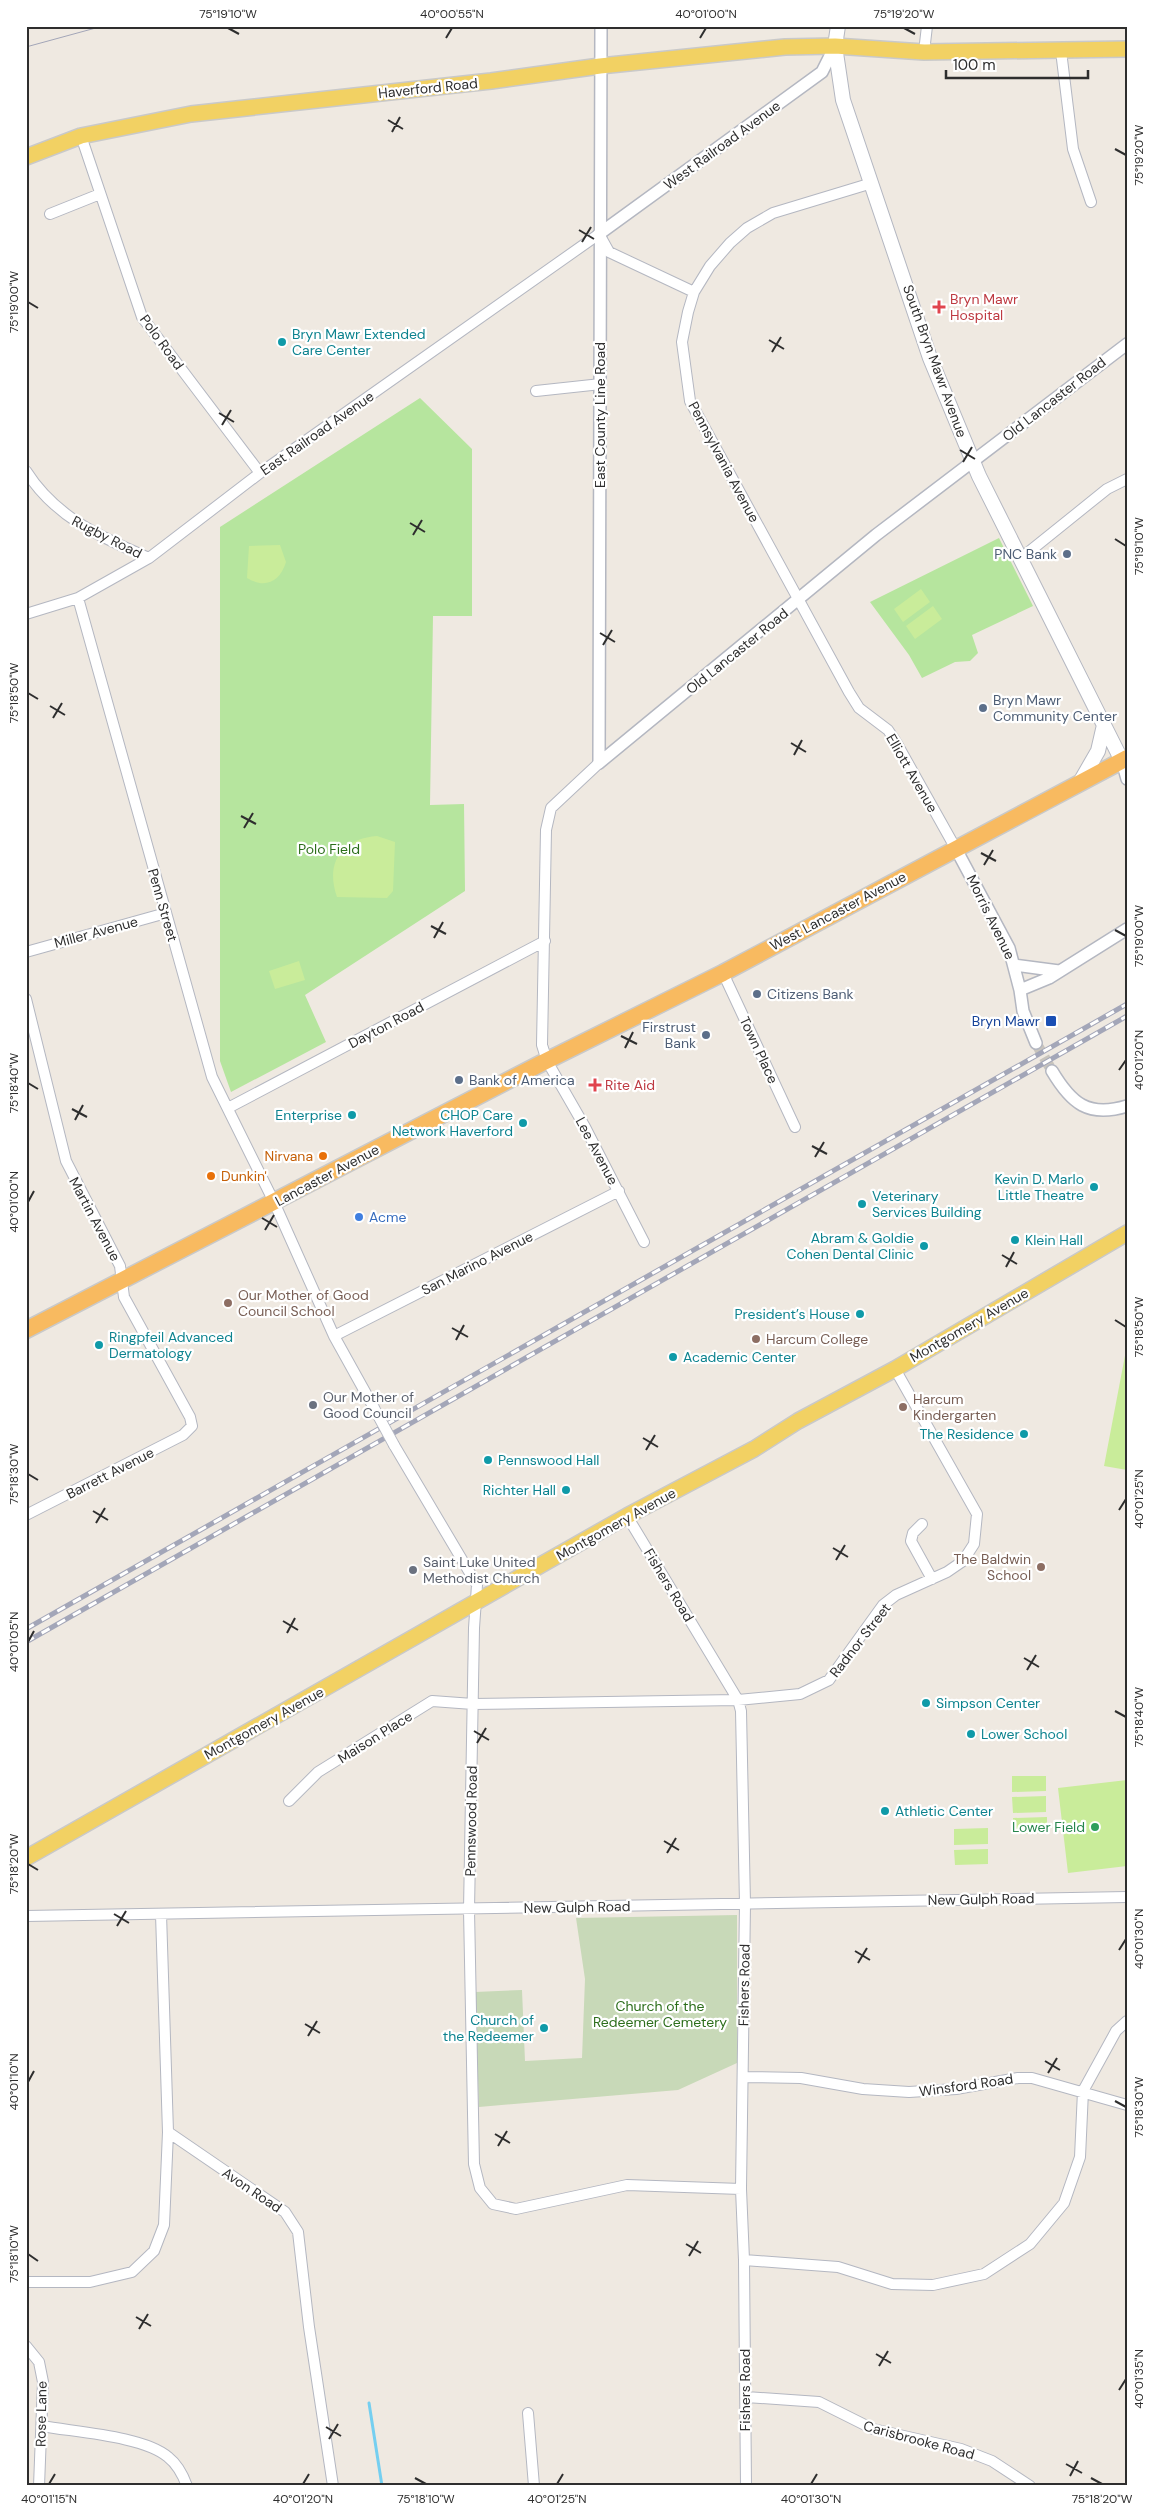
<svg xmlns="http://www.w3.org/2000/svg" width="1153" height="2512" font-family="'DM Sans',sans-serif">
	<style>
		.green { fill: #b6e59e }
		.cemetery { fill: #c8d9b8 }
		.pitch { fill: #c9ec9a }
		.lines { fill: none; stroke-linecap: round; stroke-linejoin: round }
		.stream { stroke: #75cff0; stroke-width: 3 }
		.tertiary-tunnel { stroke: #c8c4bd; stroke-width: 11; stroke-dasharray: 11 5.5; stroke-linecap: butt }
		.minor-casing { stroke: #b4b7c1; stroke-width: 12 }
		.tertiary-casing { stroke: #b4b7c1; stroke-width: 14 }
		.secondary-casing { stroke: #b4b7c1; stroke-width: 16 }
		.primary-casing { stroke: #c9c9c9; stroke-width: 18 }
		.trunk-casing { stroke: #c9c9c9; stroke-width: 19 }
		.minor { stroke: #fff; stroke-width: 10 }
		.tertiary { stroke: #fff; stroke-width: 11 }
		.secondary { stroke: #fff; stroke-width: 14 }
		.primary { stroke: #f2d163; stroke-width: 15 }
		.trunk { stroke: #f8ba60; stroke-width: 16 }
		.tram { stroke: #a3a6b8; stroke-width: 1 }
		.rail-casing { stroke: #a3a6b8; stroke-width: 5 }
		.rail { stroke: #fff; stroke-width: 3; stroke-dasharray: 9; stroke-linecap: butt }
		.minor-bridge-casing { stroke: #b4b7c1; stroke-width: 12; stroke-linecap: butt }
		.minor-bridge { stroke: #fff; stroke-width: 10 }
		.ticks { fill: none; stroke: #2e2e2e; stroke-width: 2 }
		.health-dot { fill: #e0444e; stroke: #fff; stroke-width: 2 }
		.culture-dot { fill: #0f9aa8; stroke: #fff; stroke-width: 2 }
		.service-dot { fill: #5c6f8a; stroke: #fff; stroke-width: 2 }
		.transit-dot { fill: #1a4fb4; stroke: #fff; stroke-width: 2 }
		.food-dot { fill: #e8710a; stroke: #fff; stroke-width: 2 }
		.shop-dot { fill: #3f7fe0; stroke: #fff; stroke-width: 2 }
		.education-dot { fill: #8d6e63; stroke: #fff; stroke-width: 2 }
		.worship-dot { fill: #6b7280; stroke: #fff; stroke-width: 2 }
		.leisure-dot { fill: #2e9e5b; stroke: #fff; stroke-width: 2 }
		.labels { text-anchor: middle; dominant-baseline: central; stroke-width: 4.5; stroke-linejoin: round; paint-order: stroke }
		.street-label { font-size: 14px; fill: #2e2e2e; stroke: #fff }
		.health-label { font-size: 14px; fill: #be3a42; stroke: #fff; text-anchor: start }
		.culture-label { font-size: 14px; fill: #0d838f; stroke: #fff; text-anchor: start }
		.service-label { font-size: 14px; fill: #4e5e75; stroke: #fff; text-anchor: start }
		.park-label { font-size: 14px; fill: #2c6e1b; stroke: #fff }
		.transit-label { font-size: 14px; fill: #164399; stroke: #fff; text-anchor: end }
		.food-label { font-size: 14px; fill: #c56008; stroke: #fff; text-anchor: end }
		.shop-label { font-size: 14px; fill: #366cbe; stroke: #fff; text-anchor: start }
		.education-label { font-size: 14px; fill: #785e54; stroke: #fff; text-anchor: start }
		.worship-label { font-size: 14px; fill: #5b616d; stroke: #fff; text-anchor: start }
		.leisure-label { font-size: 14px; fill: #27864d; stroke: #fff; text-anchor: end }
		.neatline { fill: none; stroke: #2e2e2e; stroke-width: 2 }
		.ticks-label { font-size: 12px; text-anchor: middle; fill: #2e2e2e }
	</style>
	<rect width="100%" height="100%" fill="#efe9e1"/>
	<path class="green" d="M420,398L472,449V616H433L430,805L464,804L465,891L305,995L326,1042L231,1092L220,1061V527Z
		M999,538L1033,606L972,635L978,653L970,661L955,662L922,678L909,655L870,602Z"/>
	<path class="cemetery" d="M737,1915V2063L678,2090L479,2107L475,1992L522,1990L525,2061L582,2058L585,1979L576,1918Z"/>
	<path class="pitch" d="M280,545L286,562C280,582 265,589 247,578L249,546Z
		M921,589L930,602L903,622L894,609Z
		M933,606L942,619L915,639L906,626Z
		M377,836L395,842L393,891L387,898L337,897C325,863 341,839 377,836Z
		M299,961L305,980L275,989L269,971Z
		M1127,1345V1470L1104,1466Z
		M1012,1776H1046V1791L1012,1792Z
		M1127,1780V1866L1068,1873L1058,1788Z
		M1046,1796V1812L1013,1813L1012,1797Z
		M1047,1817V1833L1013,1834V1818Z
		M988,1828V1844L954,1845V1829Z
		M988,1849V1864L955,1865L954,1850Z"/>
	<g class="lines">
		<path class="stream" d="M369,2403L382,2486"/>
		<path class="tertiary-tunnel" d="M1036,1043L1052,1071"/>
		<defs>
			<path id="minor" d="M1061,51L1073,149L1091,202
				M924,52L927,26
				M81,136L142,317L260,473
				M872,183L773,213L747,228L730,243L710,266L694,292L688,312L682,342L690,401L849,692L859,708L888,730L896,742L956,849
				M50,214L100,194
				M536,391L601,384
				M26,471C55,517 100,537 149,558
				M1020,559L1107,489L1127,479
				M78,598L212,1077L274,1202L334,1336L374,1408
				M26,614L78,598L149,558L260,473L599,234L609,252L694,292
				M599,763L551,808L546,830L542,1045L547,1061L585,1127L644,1242
				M26,952L166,913
				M723,973L795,1127
				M26,999L66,1161L120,1266L124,1297L190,1417L192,1426L183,1435L26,1515
				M228,1108L545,941
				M334,1336L619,1191
				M394,1445L477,1585L474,1628L469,1910L474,2164L480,2188L493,2204L516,2209L627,2185L741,2189
				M627,1516L738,1700L741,1711L745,1904L741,2189L744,2260L746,2486
				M922,1524L913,1533L911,1541L932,1579
				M289,1801L318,1772L432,1701L473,1704L738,1700L800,1694L829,1680L883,1605L896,1595L947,1572L963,1561L974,1544L977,1514L895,1369
				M161,1914L168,2132L285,2212L298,2232L309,2327L333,2486
				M26,1916L1127,1897
				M743,2077L801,2078L863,2089L909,2092L956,2089L1018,2078H1032L1127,2105
				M744,2260L838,2267L892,2284L933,2285L984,2274L1030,2244L1064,2203L1080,2157L1083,2091L1116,2031L1127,2021
				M26,2282H90L132,2272L154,2251L164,2225L168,2132
				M26,2346L39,2362L43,2382L39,2486
				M746,2397L819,2402L873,2429L961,2449L992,2461L1030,2486
				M528,2413L534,2486
				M42,2426C74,2432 144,2436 168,2457C177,2464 183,2475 187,2486"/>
			<path id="tertiary" d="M599,234L822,72L835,46
				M1122,761L1127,779
				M599,763L601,26
				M599,763L876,535L1127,344
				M956,849L1009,948L1020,990L1023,1011L1036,1043
				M1014,965L1059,971
				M1020,990L1049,978L1127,929
				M1052,1071C1071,1103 1088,1118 1127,1106"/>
			<path id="secondary" d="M838,26L835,46L843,100L930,358L979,476L1122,761
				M1079,784L1098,751L1104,725"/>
			<path id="primary" d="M26,157L81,136L191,114L491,81L600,66L785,47L835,46L924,52L1127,49
				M26,1858L627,1516L754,1449L798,1421L895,1369L1127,1233"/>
			<path id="trunk" d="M26,1330L540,1064L723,973L1127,758"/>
		</defs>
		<use href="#minor" class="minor-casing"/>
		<use href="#tertiary" class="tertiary-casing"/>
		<use href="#secondary" class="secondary-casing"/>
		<use href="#primary" class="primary-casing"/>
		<use href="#trunk" class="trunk-casing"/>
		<use href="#minor" class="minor"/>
		<use href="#tertiary" class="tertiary"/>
		<use href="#secondary" class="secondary"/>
		<use href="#primary" class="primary"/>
		<use href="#trunk" class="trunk"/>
		<path class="tram" d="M26,47L103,26"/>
		<defs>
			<path id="rail" d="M26,1629L1127,1004
				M26,1642L1127,1016"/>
		</defs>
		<use href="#rail" class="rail-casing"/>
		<use href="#rail" class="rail"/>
		<defs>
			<path id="minor-bridge" d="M374,1408L394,1445"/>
		</defs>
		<use href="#minor-bridge" class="minor-bridge-casing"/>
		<use href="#minor-bridge" class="minor-bridge"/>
	</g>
	<path class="ticks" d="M228,28L239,34M904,28L915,34M446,38L452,28M700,38L706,28M388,120L403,129M392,132L400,117M1115,149L1126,155M579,230L594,239M582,242L591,227M28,302L38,308M769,340L784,349M772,352L781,337M219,413L234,422M222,425L231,410M960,450L975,459M963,462L972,447M410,523L425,532M413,535L422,520M1115,539L1126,546M600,633L615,642M603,645L612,630M28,693L38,699M50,706L65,715M53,718L62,703M791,743L806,752M794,755L802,740M241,816L256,824M244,828L253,813M981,853L996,861M984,865L993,850M431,926L446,934M1115,930L1126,936M434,938L443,922M621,1036L637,1044M625,1048L633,1032M1119,1070L1126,1060M28,1083L38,1089M72,1109L87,1117M75,1120L83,1105M812,1146L827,1154M815,1157L824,1142M28,1202L34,1191M262,1218L277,1227M265,1230L274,1215M1002,1255L1017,1264M1006,1267L1014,1252M1115,1320L1126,1327M452,1328L468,1337M456,1340L464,1325M643,1438L658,1447M646,1450L655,1435M28,1474L38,1480M1119,1510L1126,1499M93,1511L108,1520M96,1523L105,1508M833,1548L848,1557M836,1560L845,1545M283,1621L298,1630M287,1633L295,1618M28,1642L34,1631M1024,1658L1039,1667M1027,1670L1036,1655M1115,1711L1126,1717M474,1731L489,1740M477,1743L486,1728M664,1841L679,1850M667,1853L676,1838M28,1864L38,1870M114,1914L129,1923M117,1926L126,1911M1119,1950L1126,1939M855,1951L870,1960M858,1963L867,1948M305,2024L320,2033M308,2036L317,2021M1045,2061L1060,2070M1048,2073L1057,2058M28,2082L34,2071M1115,2101L1126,2107M495,2134L510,2143M498,2146L507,2131M686,2244L701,2253M28,2254L38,2261M689,2256L698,2241M136,2317L151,2326M139,2329L148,2314M876,2354L891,2363M879,2366L888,2351M1119,2390L1126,2379M326,2427L341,2436M329,2439L338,2424M1066,2464L1082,2473M1070,2476L1078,2461M415,2478L426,2484M1091,2478L1102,2484M49,2484L55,2474M303,2484L309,2474M557,2484L563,2474M811,2484L817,2474"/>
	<g class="health-dot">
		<path d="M936.5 299.5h5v5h5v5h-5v5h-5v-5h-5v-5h5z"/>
		<path d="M592.5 1077.5h5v5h5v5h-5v5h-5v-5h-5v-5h5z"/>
	</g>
	<g class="culture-dot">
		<circle cx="282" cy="342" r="5"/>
		<circle cx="352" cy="1115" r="5"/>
		<circle cx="523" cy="1123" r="5"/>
		<circle cx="1094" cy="1187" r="5"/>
		<circle cx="862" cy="1204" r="5"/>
		<circle cx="1015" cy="1240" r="5"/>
		<circle cx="924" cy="1246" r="5"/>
		<circle cx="860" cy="1314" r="5"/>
		<circle cx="99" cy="1345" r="5"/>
		<circle cx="673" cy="1357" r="5"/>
		<circle cx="1024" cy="1434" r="5"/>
		<circle cx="488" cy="1460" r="5"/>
		<circle cx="566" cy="1490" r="5"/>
		<circle cx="926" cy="1703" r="5"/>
		<circle cx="971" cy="1734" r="5"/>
		<circle cx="885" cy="1811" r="5"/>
		<circle cx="544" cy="2028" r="5"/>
	</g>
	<g class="service-dot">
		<circle cx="1067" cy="554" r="5"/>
		<circle cx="983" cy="708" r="5"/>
		<circle cx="757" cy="994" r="5"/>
		<circle cx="706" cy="1035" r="5"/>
		<circle cx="459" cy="1080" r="5"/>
	</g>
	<rect class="transit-dot" x="1045" y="1015" width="12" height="12" rx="2.5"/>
	<g class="food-dot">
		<circle cx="323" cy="1156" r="5"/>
		<circle cx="211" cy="1176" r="5"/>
	</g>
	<circle class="shop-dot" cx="359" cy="1217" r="5"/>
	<g class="education-dot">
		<circle cx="228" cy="1303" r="5"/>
		<circle cx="756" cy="1339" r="5"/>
		<circle cx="903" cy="1407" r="5"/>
		<circle cx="1041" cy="1567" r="5"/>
	</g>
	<g class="worship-dot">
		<circle cx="313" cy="1405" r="5"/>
		<circle cx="413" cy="1570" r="5"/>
	</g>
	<circle class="leisure-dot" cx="1095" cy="1827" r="5"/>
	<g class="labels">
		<g class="street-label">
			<text transform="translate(428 88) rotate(-6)">Haverford Road</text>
			<text transform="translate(722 145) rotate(-36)">West Railroad Avenue</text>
			<text transform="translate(162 342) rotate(54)">Polo Road</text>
			<text transform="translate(935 361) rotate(70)">South Bryn Mawr Avenue</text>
			<text transform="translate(1054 399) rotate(-38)">Old Lancaster Road</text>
			<text transform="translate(600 415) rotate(-90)">East County Line Road</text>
			<text transform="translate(317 433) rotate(-35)">East Railroad Avenue</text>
			<text transform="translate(724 462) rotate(62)">Pennsylvania Avenue</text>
			<text transform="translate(107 537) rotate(27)">Rugby Road</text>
			<text transform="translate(737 651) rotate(-39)">Old Lancaster Road</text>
			<text transform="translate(912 773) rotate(60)">Elliott Avenue</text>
			<text transform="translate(163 905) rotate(74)">Penn Street</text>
			<text transform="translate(838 911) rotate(-28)">West Lancaster Avenue</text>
			<text transform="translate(991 917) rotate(64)">Morris Avenue</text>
			<text transform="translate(96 932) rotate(-15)">Miller Avenue</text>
			<text transform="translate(386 1025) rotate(-28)">Dayton Road</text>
			<text transform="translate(759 1050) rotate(65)">Town Place</text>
			<text transform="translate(597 1151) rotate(62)">Lee Avenue</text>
			<text transform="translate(327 1175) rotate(-28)">Lancaster Avenue</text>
			<text transform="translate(95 1219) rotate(62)">Martin Avenue</text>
			<text transform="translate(477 1263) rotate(-27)">San Marino Avenue</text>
			<text transform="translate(969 1325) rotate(-30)">Montgomery Avenue</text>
			<text transform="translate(110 1473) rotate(-27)">Barrett Avenue</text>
			<text transform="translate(616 1524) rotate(-29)">Montgomery Avenue</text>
			<text transform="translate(669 1585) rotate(59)">Fishers Road</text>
			<text transform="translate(860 1640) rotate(-52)">Radnor Street</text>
			<text transform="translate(264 1723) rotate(-29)">Montgomery Avenue</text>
			<text transform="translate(375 1737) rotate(-32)">Maison Place</text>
			<text transform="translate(471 1821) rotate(-89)">Pennswood Road</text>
			<text transform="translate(981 1899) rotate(-1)">New Gulph Road</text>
			<text transform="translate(577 1907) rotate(-1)">New Gulph Road</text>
			<text transform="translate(744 1985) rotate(-89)">Fishers Road</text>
			<text transform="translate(966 2085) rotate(-8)">Winsford Road</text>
			<text transform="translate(252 2190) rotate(34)">Avon Road</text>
			<text transform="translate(745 2390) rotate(-90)">Fishers Road</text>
			<text transform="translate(41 2414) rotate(-89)">Rose Lane</text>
			<text transform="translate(919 2440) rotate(15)">Carisbrooke Road</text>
		</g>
		<g class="health-label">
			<text x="950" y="299">Bryn Mawr<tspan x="950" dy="16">Hospital</tspan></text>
			<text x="605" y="1085">Rite Aid</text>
		</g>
		<g class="culture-label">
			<text x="292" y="334">Bryn Mawr Extended<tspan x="292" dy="16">Care Center</tspan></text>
			<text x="342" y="1115" text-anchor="end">Enterprise</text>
			<text x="513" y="1115" text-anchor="end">CHOP Care<tspan x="513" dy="16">Network Haverford</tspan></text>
			<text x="1084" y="1179" text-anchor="end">Kevin D. Marlo<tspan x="1084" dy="16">Little Theatre</tspan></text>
			<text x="872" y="1196">Veterinary<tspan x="872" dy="16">Services Building</tspan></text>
			<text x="914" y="1238" text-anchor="end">Abram &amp; Goldie<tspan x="914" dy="16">Cohen Dental Clinic</tspan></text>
			<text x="1025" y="1240">Klein Hall</text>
			<text x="850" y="1314" text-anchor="end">President’s House</text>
			<text x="109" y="1337">Ringpfeil Advanced<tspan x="109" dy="16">Dermatology</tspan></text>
			<text x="683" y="1357">Academic Center</text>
			<text x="1014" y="1434" text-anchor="end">The Residence</text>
			<text x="498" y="1460">Pennswood Hall</text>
			<text x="556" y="1490" text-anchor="end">Richter Hall</text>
			<text x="936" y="1703">Simpson Center</text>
			<text x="981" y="1734">Lower School</text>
			<text x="895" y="1811">Athletic Center</text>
			<text x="534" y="2020" text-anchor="end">Church of<tspan x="534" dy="16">the Redeemer</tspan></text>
		</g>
		<g class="service-label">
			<text x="1057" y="554" text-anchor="end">PNC Bank</text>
			<text x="993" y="700">Bryn Mawr<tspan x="993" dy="16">Community Center</tspan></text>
			<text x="767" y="994">Citizens Bank</text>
			<text x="696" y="1027" text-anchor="end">Firstrust<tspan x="696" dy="16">Bank</tspan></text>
			<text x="469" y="1080">Bank of America</text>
		</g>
		<g class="park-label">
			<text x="329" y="849">Polo Field</text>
			<text x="660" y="2006">Church of the<tspan x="660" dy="16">Redeemer Cemetery</tspan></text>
		</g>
		<g class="transit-label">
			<text x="1040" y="1021">Bryn Mawr</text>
		</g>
		<g class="food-label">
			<text x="313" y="1156">Nirvana</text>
			<text x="221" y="1176" text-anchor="start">Dunkin'</text>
		</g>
		<g class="shop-label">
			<text x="369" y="1217">Acme</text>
		</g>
		<g class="education-label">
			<text x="238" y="1295">Our Mother of Good<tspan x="238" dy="16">Council School</tspan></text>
			<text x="766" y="1339">Harcum College</text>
			<text x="913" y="1399">Harcum<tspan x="913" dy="16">Kindergarten</tspan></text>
			<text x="1031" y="1559" text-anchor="end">The Baldwin<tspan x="1031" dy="16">School</tspan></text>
		</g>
		<g class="worship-label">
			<text x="323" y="1397">Our Mother of<tspan x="323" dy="16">Good Council</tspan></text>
			<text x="423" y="1562">Saint Luke United<tspan x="423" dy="16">Methodist Church</tspan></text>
		</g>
		<g class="leisure-label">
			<text x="1085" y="1827">Lower Field</text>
		</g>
	</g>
	<rect width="1153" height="2512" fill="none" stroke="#ffffff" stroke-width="55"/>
	<path d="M946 70v8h142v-8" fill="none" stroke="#2e2e2e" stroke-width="2.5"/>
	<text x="953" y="70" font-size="15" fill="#2e2e2e" stroke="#ffffff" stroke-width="4" paint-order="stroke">100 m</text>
	<rect x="28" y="28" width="1098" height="2456" class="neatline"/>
	<g class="ticks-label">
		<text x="228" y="18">75°19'10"W</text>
		<text x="452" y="18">40°00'55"N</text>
		<text x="706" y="18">40°01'00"N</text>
		<text x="904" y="18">75°19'20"W</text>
		<text transform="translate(1139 155) rotate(-90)" y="4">75°19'20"W</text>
		<text transform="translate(14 302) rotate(-90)" y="4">75°19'00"W</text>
		<text transform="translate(1139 546) rotate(-90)" y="4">75°19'10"W</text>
		<text transform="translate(14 693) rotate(-90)" y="4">75°18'50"W</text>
		<text transform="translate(1139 936) rotate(-90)" y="4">75°19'00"W</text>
		<text transform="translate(1139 1060) rotate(-90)" y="4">40°01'20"N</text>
		<text transform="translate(14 1083) rotate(-90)" y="4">75°18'40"W</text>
		<text transform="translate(14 1202) rotate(-90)" y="4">40°01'00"N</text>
		<text transform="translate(1139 1327) rotate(-90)" y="4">75°18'50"W</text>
		<text transform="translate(14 1474) rotate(-90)" y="4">75°18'30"W</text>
		<text transform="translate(1139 1499) rotate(-90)" y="4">40°01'25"N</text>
		<text transform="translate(14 1642) rotate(-90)" y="4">40°01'05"N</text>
		<text transform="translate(1139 1717) rotate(-90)" y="4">75°18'40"W</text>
		<text transform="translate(14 1864) rotate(-90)" y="4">75°18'20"W</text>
		<text transform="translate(1139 1939) rotate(-90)" y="4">40°01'30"N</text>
		<text transform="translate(14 2082) rotate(-90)" y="4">40°01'10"N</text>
		<text transform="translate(1139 2107) rotate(-90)" y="4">75°18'30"W</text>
		<text transform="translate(14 2254) rotate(-90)" y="4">75°18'10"W</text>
		<text transform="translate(1139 2379) rotate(-90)" y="4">40°01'35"N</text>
		<text x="49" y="2503">40°01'15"N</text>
		<text x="303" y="2503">40°01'20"N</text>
		<text x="426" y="2503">75°18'10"W</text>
		<text x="557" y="2503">40°01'25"N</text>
		<text x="811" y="2503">40°01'30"N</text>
		<text x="1102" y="2503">75°18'20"W</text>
	</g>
</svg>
